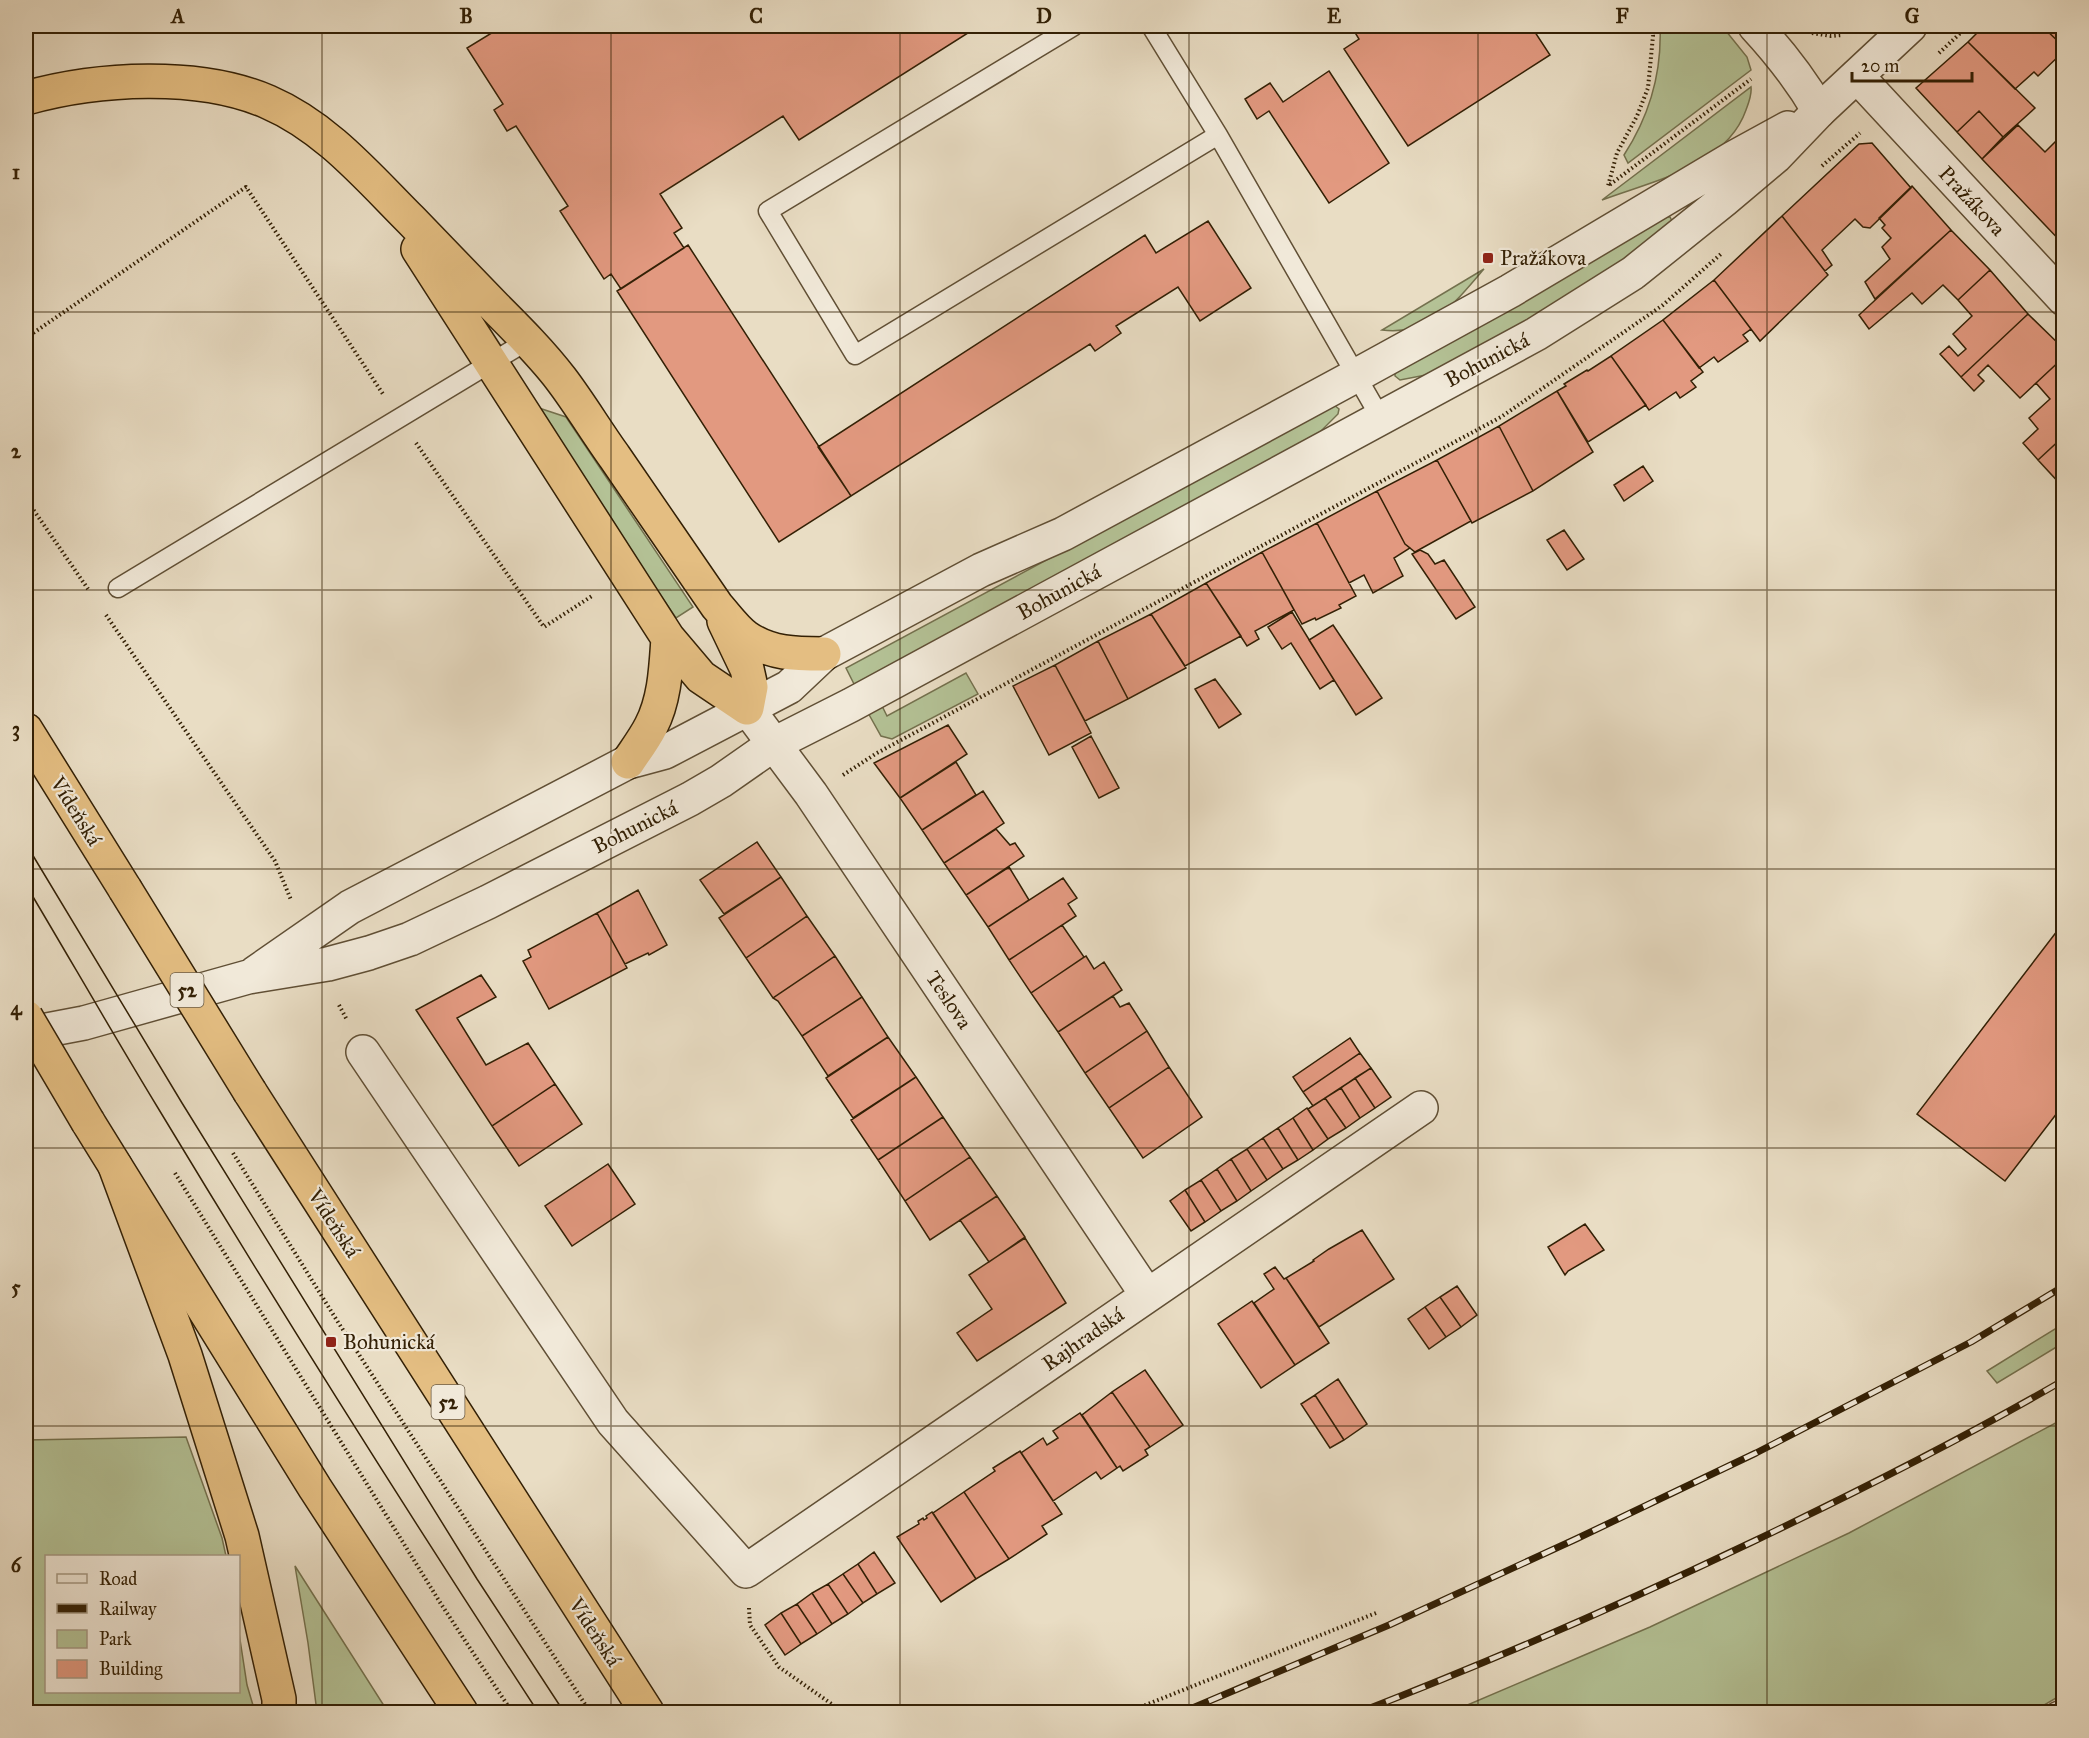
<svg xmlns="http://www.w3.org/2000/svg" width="2089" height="1738" font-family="'IM FELL Great Primer',serif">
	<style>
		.green { fill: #b4c296; stroke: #74714e; stroke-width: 1.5 }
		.building { fill: #e29980; stroke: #332005; stroke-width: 1.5 }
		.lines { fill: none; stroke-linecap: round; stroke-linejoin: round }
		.service-casing { stroke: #604f35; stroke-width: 21 }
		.minor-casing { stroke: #604f35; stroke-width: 36 }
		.tertiary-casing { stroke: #604f35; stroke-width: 36 }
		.trunk-casing { stroke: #332005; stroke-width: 36 }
		.motorway-casing { stroke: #332005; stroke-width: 36 }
		.path { stroke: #332005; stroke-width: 4; stroke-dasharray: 1.5 3; stroke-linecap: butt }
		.service { stroke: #f1e9d9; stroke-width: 18 }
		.minor { stroke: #f1e9d9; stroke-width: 33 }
		.tertiary { stroke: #f1e9d9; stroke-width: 33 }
		.trunk { stroke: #e4be82; stroke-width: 33 }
		.motorway { stroke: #e4be82; stroke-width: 33 }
		.tram { stroke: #332005; stroke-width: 1.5 }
		.rail-casing { stroke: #332005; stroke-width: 7 }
		.rail { stroke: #f1e9d9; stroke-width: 4.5; stroke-dasharray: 14; stroke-linecap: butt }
		.trunk-bridge-casing { stroke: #332005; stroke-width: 36; stroke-linecap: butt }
		.trunk-bridge { stroke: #e4be82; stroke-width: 33 }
		.grid { fill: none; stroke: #332005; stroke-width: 1.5; stroke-opacity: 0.55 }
		.poi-dot { fill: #8f2418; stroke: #f1e9d9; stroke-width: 2 }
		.labels { text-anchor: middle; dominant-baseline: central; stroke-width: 4.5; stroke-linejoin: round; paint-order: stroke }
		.shield { fill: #f1e9d9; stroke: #6c5c45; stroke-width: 1.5 }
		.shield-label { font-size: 20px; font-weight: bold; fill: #332005 }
		.street-label { font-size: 21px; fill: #332005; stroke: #f1e9d9 }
		.poi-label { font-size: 21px; fill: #332005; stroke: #f1e9d9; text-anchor: start }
		.neatline { fill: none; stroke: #332005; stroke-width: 2 }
		.grid-label { font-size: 20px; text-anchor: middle; font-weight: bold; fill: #332005 }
	</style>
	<rect width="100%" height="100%" fill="#e9ddc4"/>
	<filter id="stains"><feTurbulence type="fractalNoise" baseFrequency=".00333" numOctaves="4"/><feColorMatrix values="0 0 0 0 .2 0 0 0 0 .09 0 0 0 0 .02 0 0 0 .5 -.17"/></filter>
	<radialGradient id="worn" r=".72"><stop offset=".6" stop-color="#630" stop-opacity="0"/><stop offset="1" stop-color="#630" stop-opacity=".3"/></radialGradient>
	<path class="green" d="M1660,26H1722L1747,57L1751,70L1628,163L1624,155C1650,115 1662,72 1660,26Z
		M1751,87C1752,95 1749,102 1746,110C1726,167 1652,181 1602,200Z
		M1666,217H1670L1673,223L1573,296L1431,374L1400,380L1395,376V373Z
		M1484,269C1455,302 1432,336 1382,330Z
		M1334,405L1339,409L1338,414L1319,433L855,686L846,668Z
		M536,407L566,417L693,607L676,618L536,412Z
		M966,673L978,694L892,739L881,736L867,711L882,706L887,716Z
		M2063,1324V1343L1997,1383L1987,1371Z
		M2063,1419V1694L2032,1712H1451L1650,1627L1849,1533Z
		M186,1437L222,1538L226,1556H46V1692H238L239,1633L247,1685L255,1712H26V1440Z
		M295,1566L388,1712H317L308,1643Z"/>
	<path class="building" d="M503,26H979L799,140L783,116L660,194L682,228L674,233L684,248L621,289L611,274L604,279L560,211L568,206L516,126L507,131L494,110L503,104L467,48Z
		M1351,26H1531L1550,55L1408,146L1344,49L1359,39Z
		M1984,26H2042L2064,47V51L2038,76L2034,72L2015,89L1968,42Z
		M2042,26H2064V47Z
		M1968,42L2035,108L2003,137L1979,111L1957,132L1916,88Z
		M1329,71L1389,163L1329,203L1269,111L1257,119L1245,99L1270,83L1283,102Z
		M1979,111L2003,137L1982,159L1957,132Z
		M2018,125L2045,152L2061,136L2064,139V245L1982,159Z
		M1872,143L1911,188L1870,228L1863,227L1855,219L1822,250L1832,265L1825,271L1782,216L1859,144Z
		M1912,186L1951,230L1875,299L1865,282L1890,259L1882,247L1891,238L1882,228L1885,225L1879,218Z
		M1782,216L1828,275L1760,341L1714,280Z
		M1208,221L1251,288L1200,321L1178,287L1116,326L1121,333L1095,351L1090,344L851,496L818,447L1145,235L1156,253Z
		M1951,230L1990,270L1958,300L1943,285L1922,304L1912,293L1869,329L1859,315Z
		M688,245L851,496L779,542L617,291Z
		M1990,270L2028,314L1961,377L1940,354L1949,346L1958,356L1966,349L1953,334L1972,316L1958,300Z
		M1714,280L1751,329L1743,335L1748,341L1718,362L1714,357L1699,368L1663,320Z
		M2028,314L2064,349V357L2020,398L1988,365L1978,375L1984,381L1974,391L1961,377Z
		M1663,320L1703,372L1691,381L1696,387L1680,398L1676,392L1649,410L1611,356Z
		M1611,356L1646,405L1588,442L1557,391L1566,386L1564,384L1587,370L1588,371Z
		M2064,357V436L2038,460L2023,443L2038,429L2029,418L2050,399L2036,383Z
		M1557,391L1593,452L1533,491L1499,426Z
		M1499,426L1533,491L1472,523L1437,460Z
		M2064,436V485L2062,486L2038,460Z
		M1437,460L1471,521L1415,552L1405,544L1377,491Z
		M1643,466L1653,481L1624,501L1614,485Z
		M1377,491L1405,544L1410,548L1394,558L1403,576L1373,593L1364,575L1349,583L1317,523Z
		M1317,523L1356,596L1339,605L1341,608L1316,620L1315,618L1302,624L1262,552Z
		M1564,530L1584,559L1567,570L1547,540Z
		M1420,550L1428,554L1435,564L1444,560L1475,607L1456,619L1412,554Z
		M1262,552L1294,610L1255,631L1259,639L1247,646L1206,583Z
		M1206,583L1241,636L1185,666L1151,614Z
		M1292,612L1334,680L1320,689L1291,643L1282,649L1268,627Z
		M1151,614L1186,668L1128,699L1098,641Z
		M1333,625L1382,698L1356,715L1309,640Z
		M1098,641L1128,699L1085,721L1055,665Z
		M1055,665L1091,733L1049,755L1013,686Z
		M1215,679L1241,714L1219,728L1195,689Z
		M948,725L967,754L900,798L874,763Z
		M1091,736L1119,788L1099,798L1072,747Z
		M956,762L976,795L922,830L900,798Z
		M983,791L1004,823L944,863L922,830Z
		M996,829L1010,845L1015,843L1024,856L966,895L944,863Z
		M757,842L781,877L724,914L700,880Z
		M1009,867L1029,900L988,927L966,895Z
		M781,877L807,916L746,958L719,918Z
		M1063,878L1077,898L1068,904L1076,916L1009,960L988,927Z
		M638,890L667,945L649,955L648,953L625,964L597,913Z
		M597,913L627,968L549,1009L523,961L531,957L528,950Z
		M807,916L835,956L773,998L746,958Z
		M2064,922V1104L2005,1181L1917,1114Z
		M1062,925L1084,957L1031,993L1009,960Z
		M835,956L862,997L802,1036L778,1001L773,998Z
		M1086,956L1094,969L1104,962L1122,990L1058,1032L1031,993Z
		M481,975L496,997L457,1018L486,1065L528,1043L555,1084L492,1126L416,1010Z
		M1113,996L1120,1007L1129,1003L1147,1031L1085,1073L1058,1032Z
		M862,997L888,1037L828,1076L802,1036Z
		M1147,1031L1169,1067L1109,1108L1085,1073Z
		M888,1037L916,1077L853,1118L826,1078Z
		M1350,1038L1360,1053L1303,1092L1293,1077Z
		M1360,1053L1371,1068L1313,1106L1303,1092Z
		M1169,1067L1202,1117L1143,1158L1109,1108Z
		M1371,1068L1391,1097L1375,1108L1355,1078Z
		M916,1077L943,1117L878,1160L851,1120Z
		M1355,1078L1375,1108L1360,1118L1341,1088Z
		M555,1084L582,1124L519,1166L492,1126Z
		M1341,1088L1360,1118L1346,1128L1325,1098Z
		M1325,1098L1346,1128L1328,1139L1308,1109Z
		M1307,1108L1328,1139L1313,1150L1293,1118Z
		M943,1117L970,1157L905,1201L878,1160Z
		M1293,1118L1313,1150L1298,1160L1278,1128Z
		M1278,1128L1298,1160L1283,1169L1263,1138Z
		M1263,1138L1283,1169L1267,1180L1247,1149Z
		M1247,1149L1267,1180L1251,1191L1231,1159Z
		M970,1157L997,1196L930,1240L905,1201Z
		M1231,1159L1251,1191L1237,1201L1217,1169Z
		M608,1164L635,1204L572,1246L545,1206Z
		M1217,1169L1237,1201L1221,1211L1201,1180Z
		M1201,1180L1221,1211L1205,1222L1185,1190Z
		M1185,1190L1205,1222L1191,1231L1170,1201Z
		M997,1196L1025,1237L989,1262L960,1220Z
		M1585,1224L1604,1250L1568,1271L1565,1275L1548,1247Z
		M1362,1230L1394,1279L1319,1327L1286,1278L1314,1261L1313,1260L1329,1249Z
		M1025,1238L1066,1303L977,1361L957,1333L992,1309L969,1275Z
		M1275,1267L1284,1279L1286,1278L1329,1343L1295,1365L1254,1303L1274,1289L1264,1274Z
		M1457,1286L1477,1315L1461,1327L1440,1297Z
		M1440,1297L1461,1327L1446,1337L1425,1307Z
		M1252,1301L1295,1365L1261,1388L1218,1324Z
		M1425,1307L1446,1337L1429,1349L1408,1319Z
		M1145,1370L1183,1425L1150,1447L1112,1392Z
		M1338,1379L1367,1424L1344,1440L1315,1395Z
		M1112,1392L1150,1447L1145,1450L1148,1455L1123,1471L1120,1466L1117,1468L1082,1415Z
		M1315,1395L1344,1440L1330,1448L1301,1404Z
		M1080,1413L1117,1468L1101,1479L1096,1472L1053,1501L1021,1453L1043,1438L1047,1445L1058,1438L1053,1431Z
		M1020,1451L1062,1514L1042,1526L1047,1534L1009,1559L964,1492L995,1471L993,1468Z
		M964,1492L1009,1559L976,1579L933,1513Z
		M932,1512L976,1579L941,1602L897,1537L919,1524L918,1521L923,1518L924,1520L927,1518L926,1516Z
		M874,1552L895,1583L877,1594L858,1564Z
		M858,1564L877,1594L863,1603L843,1574Z
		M843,1574L863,1603L848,1614L828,1584Z
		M828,1584L848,1614L832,1624L812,1593Z
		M812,1593L832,1624L817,1634L797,1604Z
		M797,1604L817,1634L801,1644L781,1613Z
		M781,1613L801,1644L785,1655L765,1625Z"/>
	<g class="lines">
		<defs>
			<path id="service" d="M1074,26L768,211L855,355L1218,135
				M1151,26L1218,135L1380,417
				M118,588L527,341
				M2055,1712L2064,1708"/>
			<path id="minor" d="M1755,26C1780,53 1801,80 1819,111
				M1857,76L2064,299
				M747,708L811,794L1147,1295
				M363,1052L613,1422L746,1571L1421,1108"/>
			<path id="tertiary" d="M255,973L350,907L628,762L665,752L789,687L824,654L981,570L1063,534L1357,375L1510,291L1735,157L1788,128
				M26,1034L84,1023L248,977L328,964L369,953L410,939L488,902L690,799L721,781L774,744L851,705L1536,334L1633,273L1724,200L1775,157L1819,111L1910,26"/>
			<path id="trunk" d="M26,98C97,78 199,72 268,102C326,127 367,176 411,220C439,249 467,278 495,307C518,330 542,354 561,379C580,404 596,431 614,456C648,506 683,556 717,606C726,616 735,629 746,637C770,654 796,654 824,654
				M418,249L668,638L701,677L747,708L751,687L747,669L724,621
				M26,730L125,889
				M628,762C636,750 645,738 651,726C665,699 666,667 668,638
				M250,1092L647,1712
				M88,1122L315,1488L461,1712"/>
			<path id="motorway" d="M115,1166L185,1355L242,1536L279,1699V1712"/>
		</defs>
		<use href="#service" class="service-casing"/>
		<use href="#minor" class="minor-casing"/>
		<use href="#tertiary" class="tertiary-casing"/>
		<use href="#trunk" class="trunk-casing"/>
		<use href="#motorway" class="motorway-casing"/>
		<path class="path" d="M1652,26L1653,36L1648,88L1637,116L1617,153L1608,186L1751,79
			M1812,33L1831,36L1843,35
			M1939,53L1968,26
			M1822,166L1860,133
			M26,338L246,187L383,394
			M416,443L544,627L592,596
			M26,499L88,589
			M106,615L275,861L291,900
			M843,775L877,753L1501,417L1663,305L1722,253
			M339,1005L347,1020
			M233,1153L336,1319L590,1712
			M175,1173L441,1604L512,1712
			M749,1608L750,1625L779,1667L843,1712
			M1128,1712L1376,1613"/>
		<use href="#service" class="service"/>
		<use href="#minor" class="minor"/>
		<use href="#tertiary" class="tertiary"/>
		<use href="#trunk" class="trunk"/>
		<use href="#motorway" class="motorway"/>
		<path class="tram" d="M26,844L182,1103L477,1579L564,1712
			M26,885C70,959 113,1034 158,1108C281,1312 408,1513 538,1712"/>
		<defs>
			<path id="rail" d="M1183,1712L1389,1625L1576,1539L1756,1453L1971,1342L2064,1286
				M1360,1712C1492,1661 1622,1604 1750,1543C1857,1492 1962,1439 2064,1380"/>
		</defs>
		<use href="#rail" class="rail-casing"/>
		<use href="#rail" class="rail"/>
		<defs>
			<path id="trunk-bridge" d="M125,889L250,1092
				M26,1017L88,1122"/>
		</defs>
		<use href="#trunk-bridge" class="trunk-bridge-casing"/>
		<use href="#trunk-bridge" class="trunk-bridge"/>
	</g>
	<path class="grid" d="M322,26V1712M611,26V1712M900,26V1712M1189,26V1712M1478,26V1712M1767,26V1712M26,312H2064M26,590H2064M26,869H2064M26,1148H2064M26,1426H2064"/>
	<g class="poi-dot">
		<rect x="1482" y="252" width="12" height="12" rx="3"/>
		<rect x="325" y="1336" width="12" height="12" rx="3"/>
	</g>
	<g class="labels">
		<g class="shield">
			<rect x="170.5" y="973" width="33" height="34" rx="4.5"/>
			<rect x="431.5" y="1385" width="33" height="34" rx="4.5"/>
		</g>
		<g class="shield-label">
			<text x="187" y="990">52</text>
			<text x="448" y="1402">52</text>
		</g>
		<g class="street-label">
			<text transform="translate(1972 201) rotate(47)">Pražákova</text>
			<text transform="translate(1487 360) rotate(-28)">Bohunická</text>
			<text transform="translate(1059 592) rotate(-29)">Bohunická</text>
			<text transform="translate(76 811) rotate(58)">Vídeňská</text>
			<text transform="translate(635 827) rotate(-27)">Bohunická</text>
			<text transform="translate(949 1000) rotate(56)">Teslova</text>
			<text transform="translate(334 1223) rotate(57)">Vídeňská</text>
			<text transform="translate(1083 1339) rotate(-35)">Rajhradská</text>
			<text transform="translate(595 1632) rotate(57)">Vídeňská</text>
		</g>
		<g class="poi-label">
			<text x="1500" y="258">Pražákova</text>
			<text x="343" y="1342">Bohunická</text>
		</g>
	</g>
	<rect width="2089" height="1738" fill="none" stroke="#e9ddc4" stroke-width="66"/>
	<rect x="45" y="1555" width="195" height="138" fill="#f1e9d9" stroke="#a59984" stroke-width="1.5"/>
	<rect x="57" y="1574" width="30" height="9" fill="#f1e9d9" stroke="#a59984" stroke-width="1.5"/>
	<text x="99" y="1585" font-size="18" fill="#332005">Road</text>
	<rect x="57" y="1604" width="30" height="9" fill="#332005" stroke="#a59984" stroke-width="1.5"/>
	<text x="99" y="1615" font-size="18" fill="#332005">Railway</text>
	<rect x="57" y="1630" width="30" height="18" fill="#b4c296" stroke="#a59984" stroke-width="1.5"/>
	<text x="99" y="1645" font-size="18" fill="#332005">Park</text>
	<rect x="57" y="1660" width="30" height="18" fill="#e29980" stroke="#a59984" stroke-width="1.5"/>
	<text x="99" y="1675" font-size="18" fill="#332005">Building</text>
	<path d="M1852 72v9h120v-9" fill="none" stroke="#332005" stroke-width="3"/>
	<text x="1861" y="72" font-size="18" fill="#332005" stroke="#f1e9d9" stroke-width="4.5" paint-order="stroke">20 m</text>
	<rect x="33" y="33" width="2023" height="1672" class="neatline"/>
	<g class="grid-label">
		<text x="178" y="23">A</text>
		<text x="466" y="23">B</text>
		<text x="756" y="23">C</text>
		<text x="1044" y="23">D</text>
		<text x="1334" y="23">E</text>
		<text x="1622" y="23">F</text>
		<text x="1912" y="23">G</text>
		<text x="16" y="179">1</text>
		<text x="16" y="458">2</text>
		<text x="16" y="736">3</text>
		<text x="16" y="1015">4</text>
		<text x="16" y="1294">5</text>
		<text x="16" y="1572">6</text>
	</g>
	<rect width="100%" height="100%" filter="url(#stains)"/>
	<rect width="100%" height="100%" fill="url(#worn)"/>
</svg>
